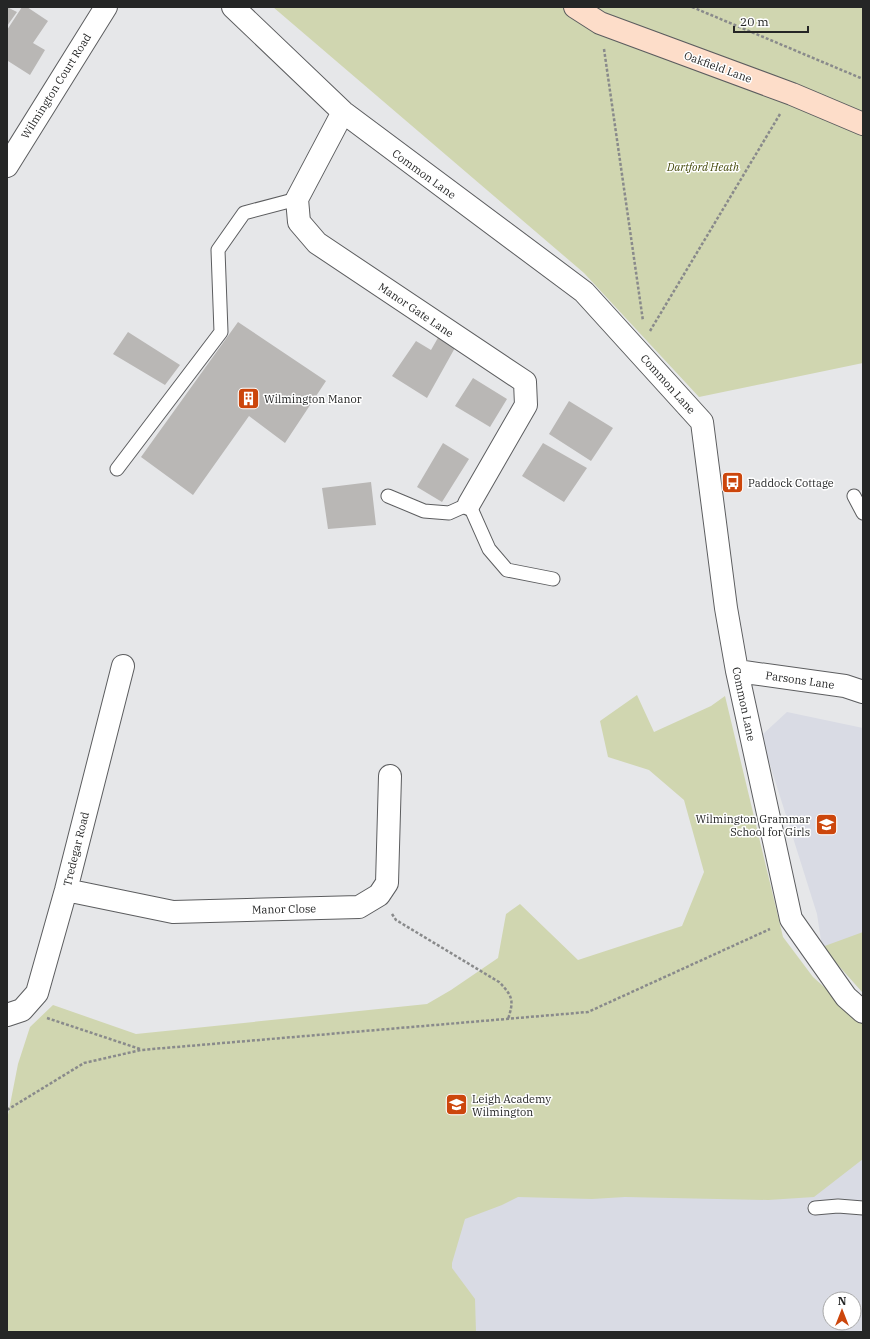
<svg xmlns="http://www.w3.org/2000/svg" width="870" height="1339" font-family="'IBM Plex Serif',serif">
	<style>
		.built { fill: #d9dbe4; fill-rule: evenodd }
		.green { fill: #d0d6b0 }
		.building { fill: #b9b7b5 }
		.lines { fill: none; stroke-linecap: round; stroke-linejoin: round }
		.lane-casing { stroke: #5c5d5f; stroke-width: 15 }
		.street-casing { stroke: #5c5d5f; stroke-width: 24 }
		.secondary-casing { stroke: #5c5d5f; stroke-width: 24 }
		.path { stroke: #898a8b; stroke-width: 2.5; stroke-dasharray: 3 2; stroke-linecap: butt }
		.lane { stroke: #fff; stroke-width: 13 }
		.street { stroke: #fff; stroke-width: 22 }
		.secondary { stroke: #fdddc9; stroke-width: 22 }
		.labels { text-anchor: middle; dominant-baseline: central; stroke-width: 3; stroke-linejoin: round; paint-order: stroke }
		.street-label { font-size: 11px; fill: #252626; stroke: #fff }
		.park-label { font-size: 11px; font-style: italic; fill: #464b0d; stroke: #fff }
		.poi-label { font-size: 11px; fill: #252626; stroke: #fff; text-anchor: start }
	</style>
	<rect width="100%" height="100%" fill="#e6e7e9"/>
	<path class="built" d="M787,712L863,728V993L822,947L817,914L761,736Z
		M816,986L863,1035V1332H7V1135ZM830,1299H854V1323H830Z"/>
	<path class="green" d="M273,7H863V363L699,397L584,273Z
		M637,695L654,732L711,706L725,696L783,937L813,977L863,1022V1159L814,1197L768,1200L625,1197L592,1199L518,1197L502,1205L465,1219L452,1263V1268L475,1299L476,1332H7V1120L18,1064L30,1027L53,1005L136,1034L427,1004L451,990L498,958L506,914L520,904L578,960L682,926L704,872L684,800L649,770L608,757L600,721Z
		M863,932V993L822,947Z"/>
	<path class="building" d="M7,7L17,12L7,26Z
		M22,7H27L48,21L33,43L45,50L30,75L8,61L7,63V30Z
		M238,322L326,381L285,443L249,416L193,495L141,457Z
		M128,332L180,365L165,385L113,354Z
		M439,336L456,346L427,398L392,376L416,341L431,350Z
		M473,378L507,399L490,427L455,406Z
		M569,401L613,428L591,461L549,434Z
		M443,443L469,459L442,502L417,487Z
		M543,443L587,468L564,502L522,476Z
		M371,482L376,525L328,529L322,488Z"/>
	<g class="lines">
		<defs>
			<path id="lane" d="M117,469L221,332L218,250L244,213L297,199
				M388,496L424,511L449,513L469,504L489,549L507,570L553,579
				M854,496L863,513
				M815,1208L838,1206L863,1208"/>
			<path id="street" d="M233,7L343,112L584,292L702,422L726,608L737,671L791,919L846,997L863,1012
				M343,112L297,199L299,222L317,243L525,382L526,405L469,504
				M7,166L106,7
				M737,671L845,686L863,692
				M66,890L173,912L359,907L379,895L387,883L390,776
				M7,1015L22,1010L37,993L66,890L123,666"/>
			<path id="secondary" d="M575,7L600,23L792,94L863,124"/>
		</defs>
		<use href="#lane" class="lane-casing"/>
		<use href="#street" class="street-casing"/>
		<use href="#secondary" class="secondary-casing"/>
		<path class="path" d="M692,7L863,79
			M604,49L643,321
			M650,331L780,114
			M392,914L396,920L499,982C513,996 514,1001 508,1019
			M47,1018L140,1049
			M7,1110L84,1063L141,1050L588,1012L770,929"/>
		<use href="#lane" class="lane"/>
		<use href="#street" class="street"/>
		<use href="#secondary" class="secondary"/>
	</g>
	<defs>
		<symbol id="building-square" viewBox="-11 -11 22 22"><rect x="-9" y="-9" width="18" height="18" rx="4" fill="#cc460c" stroke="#fff"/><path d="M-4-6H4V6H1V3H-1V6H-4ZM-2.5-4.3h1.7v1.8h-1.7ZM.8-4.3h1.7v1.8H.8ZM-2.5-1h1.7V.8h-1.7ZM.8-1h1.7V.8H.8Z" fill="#fff"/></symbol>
		<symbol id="bus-square" viewBox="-11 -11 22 22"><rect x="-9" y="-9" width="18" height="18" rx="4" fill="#cc460c" stroke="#fff"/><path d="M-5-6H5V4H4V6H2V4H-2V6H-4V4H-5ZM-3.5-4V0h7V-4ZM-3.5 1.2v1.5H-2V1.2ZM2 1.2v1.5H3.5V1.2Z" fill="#fff"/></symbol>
		<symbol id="school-square" viewBox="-11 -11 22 22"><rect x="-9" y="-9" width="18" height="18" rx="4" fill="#cc460c" stroke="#fff"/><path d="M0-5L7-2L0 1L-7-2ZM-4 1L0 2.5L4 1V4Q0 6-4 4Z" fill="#fff"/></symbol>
	</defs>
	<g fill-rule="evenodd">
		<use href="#building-square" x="236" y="386" width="25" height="25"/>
		<use href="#bus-square" x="720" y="470" width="25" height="25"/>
		<use href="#school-square" x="814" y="812" width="25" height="25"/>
		<use href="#school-square" x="444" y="1092" width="25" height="25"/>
	</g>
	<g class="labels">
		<g class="street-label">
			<text transform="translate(718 67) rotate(20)">Oakfield Lane</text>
			<text transform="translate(56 86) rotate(-58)">Wilmington Court Road</text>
			<text transform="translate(424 174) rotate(36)">Common Lane</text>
			<text transform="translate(416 310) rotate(34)">Manor Gate Lane</text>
			<text transform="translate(668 384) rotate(48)">Common Lane</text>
			<text transform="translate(800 680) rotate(8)">Parsons Lane</text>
			<text transform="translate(744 704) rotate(78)">Common Lane</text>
			<text transform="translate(76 849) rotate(-76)">Tredegar Road</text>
			<text transform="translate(284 909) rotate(-1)">Manor Close</text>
		</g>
		<g class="park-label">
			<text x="703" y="167">Dartford Heath</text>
		</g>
		<g class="poi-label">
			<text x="264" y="399">Wilmington Manor</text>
			<text x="748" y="483">Paddock Cottage</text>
			<text x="810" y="819" text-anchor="end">Wilmington Grammar<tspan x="810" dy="13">School for Girls</tspan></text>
			<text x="472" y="1099">Leigh Academy<tspan x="472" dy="13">Wilmington</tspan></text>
		</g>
	</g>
	<rect width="870" height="1339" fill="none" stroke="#252626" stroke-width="16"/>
	<g transform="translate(842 1311)"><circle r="19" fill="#ffffff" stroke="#a8a8a8"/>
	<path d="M0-3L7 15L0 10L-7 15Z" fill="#cc460c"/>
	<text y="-6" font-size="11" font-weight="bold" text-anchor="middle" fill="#252626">N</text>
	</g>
	<path d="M734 26v6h74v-6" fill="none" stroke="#252626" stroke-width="2"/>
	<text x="740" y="26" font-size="12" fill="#252626" stroke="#ffffff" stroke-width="3" paint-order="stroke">20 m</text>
</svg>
